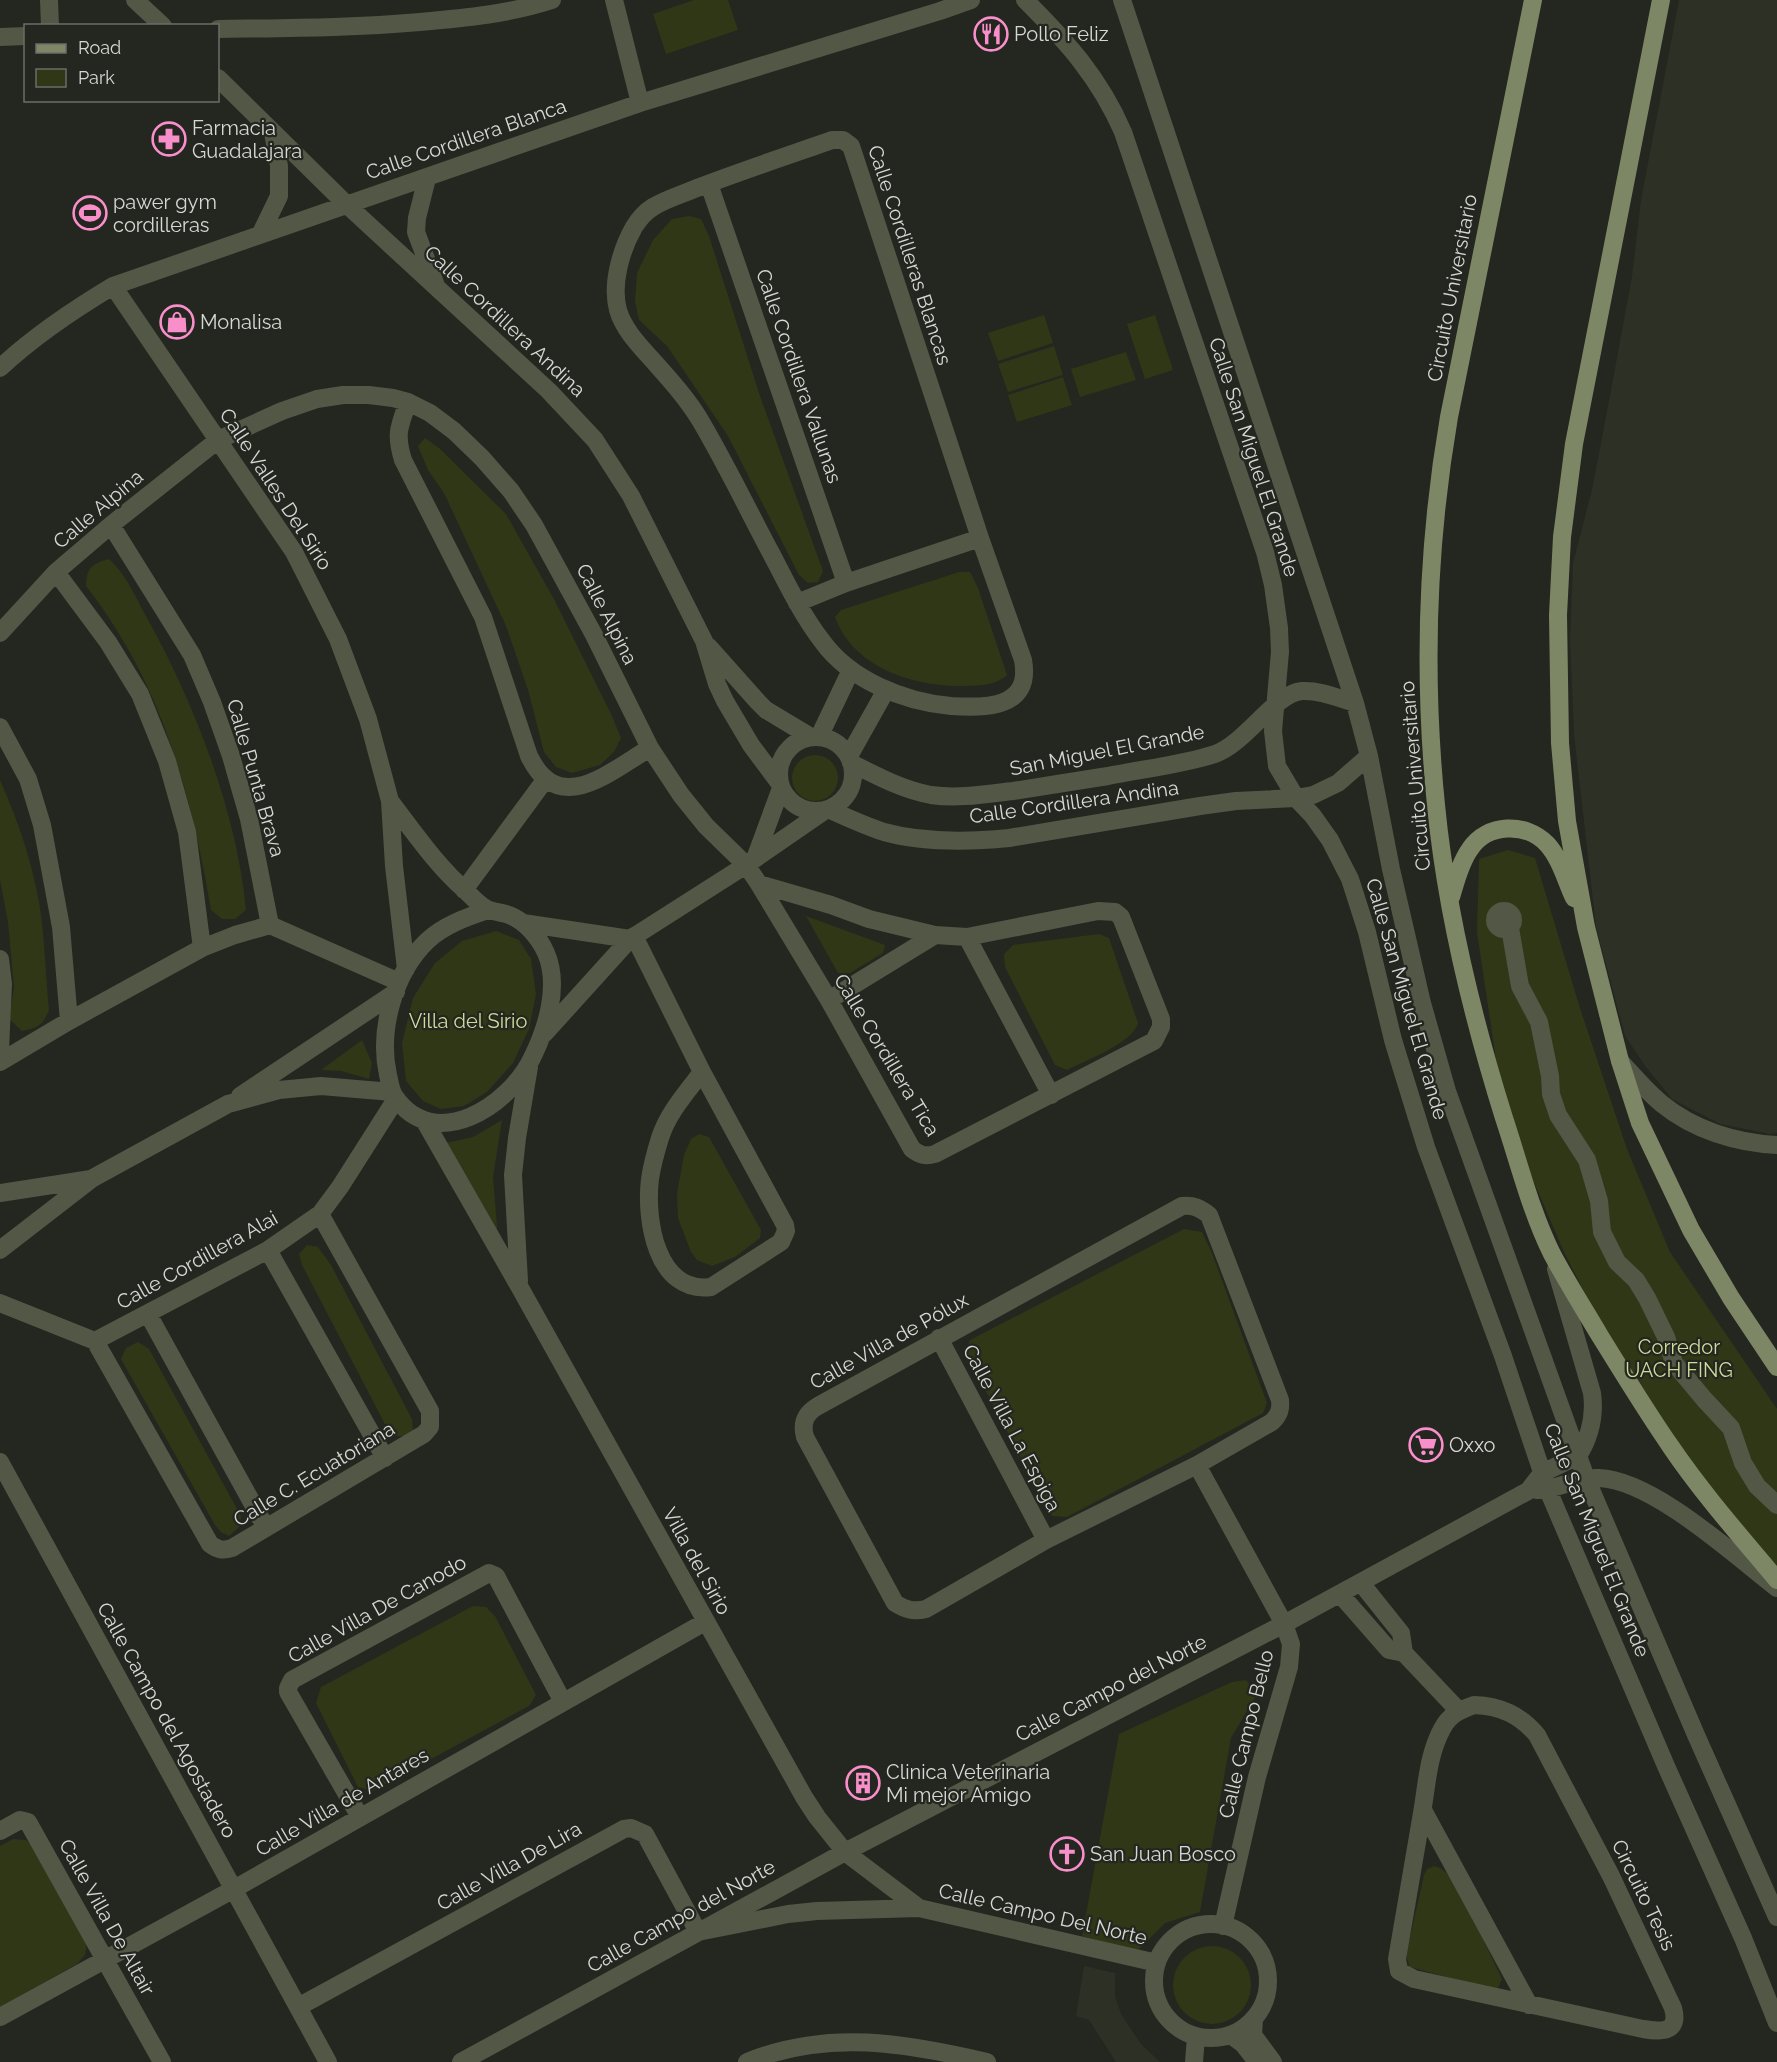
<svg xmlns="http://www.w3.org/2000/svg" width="1777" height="2062" font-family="Raleway,sans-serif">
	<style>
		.built { fill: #2d3024 }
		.green { fill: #303717 }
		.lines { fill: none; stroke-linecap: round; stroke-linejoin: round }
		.minor { stroke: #525746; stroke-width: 18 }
		.major { stroke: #7e8765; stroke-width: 18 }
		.labels { text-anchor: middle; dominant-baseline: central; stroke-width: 4.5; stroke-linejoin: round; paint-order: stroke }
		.poi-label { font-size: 20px; fill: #d7d8d4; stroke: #242620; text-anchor: start }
		.street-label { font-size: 20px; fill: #d7d8d4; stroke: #242620 }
		.park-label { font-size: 20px; fill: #ccdc99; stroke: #242620 }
	</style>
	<rect width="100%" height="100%" fill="#242620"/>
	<path class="built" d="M1679,0H1777V1133L1770,1134L1720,1124L1672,1099L1646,1067L1625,1036L1596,927L1574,734L1570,641L1573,563L1592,490L1612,385L1632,276L1641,200Z
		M1084,1966L1115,1973V1996L1121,2014L1141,2044L1160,2062H1116L1089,2020L1076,2016Z"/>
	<path class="green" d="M694,0H728L738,30L666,54L653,14Z
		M689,216L701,219L709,236L760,396L823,571L818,582L808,583L799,575L728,436L667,346L639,320L635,301L637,273L653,240L672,219Z
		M1044,315L1053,343L998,361L988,333Z
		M1155,315L1173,370L1145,379L1127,324Z
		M1054,346L1063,375L1008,392L998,364Z
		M1126,352L1136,380L1080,397L1071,369Z
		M1063,377L1072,405L1017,422L1008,395Z
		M425,438L439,448L506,514L555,601L612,716L621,738L614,752L600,765L572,773L556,767L544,752L528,690L506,626L444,493L428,470L418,446Z
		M109,559C126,574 135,596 146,616C194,702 237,812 246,910L235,919H222L211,910C191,792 161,682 86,586C87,567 91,564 109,559Z
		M959,572H970L978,588L1007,675C995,686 980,685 964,686C915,687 853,668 835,617L841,610Z
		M792 778a23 23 0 1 1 46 0a23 23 0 1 1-46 0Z
		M0,780C20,825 36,873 42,922C45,951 46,980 49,1010C43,1025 38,1028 22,1031L9,1019L14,988L8,922L0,880Z
		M1508,850L1535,858L1579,1005L1627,1149L1670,1252L1777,1409V1567L1742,1528L1687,1458L1615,1353L1564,1252L1517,1143L1499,1080L1477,932L1479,859Z
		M806,916L885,945L883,953L850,973H838Z
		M496,931L519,940L531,959L536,994L529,1029L513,1063L487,1092L464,1106L441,1109L423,1101L406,1081L402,1043L413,998L435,963L462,941Z
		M1099,934L1109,938L1138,1023C1133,1043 1086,1060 1067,1070L1055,1065L1005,967L1004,954L1013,945Z
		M362,1040L372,1063L369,1079L341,1071L321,1070Z
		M502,1120L493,1177L498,1238L446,1143L473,1137Z
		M699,1134L709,1137L761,1230L760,1238L735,1257L712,1266L697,1260L691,1252L678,1218L677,1193L684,1155L691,1139Z
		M1184,1229L1202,1232L1212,1253L1267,1403L1263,1413L1067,1517L1052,1516L965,1352L970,1340Z
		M307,1245L318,1247L331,1265L412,1419L413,1430L406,1436H394L388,1430L302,1265L299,1254Z
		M138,1342L149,1349L241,1516L239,1527L229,1536L221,1532L215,1525L121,1359L126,1348Z
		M473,1606L486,1607L495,1616L536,1695L529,1706L372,1791L358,1787L316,1703L321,1687Z
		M1246,1680L1257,1694L1231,1738L1200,1912L1165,1923L1137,1951L1082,1936L1119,1734L1232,1682Z
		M13,1839L26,1840L43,1856L87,1943L85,1955L77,1964L0,2007V1846Z
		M1434,1866L1440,1868L1454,1878L1502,1979L1498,1988L1491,1989L1410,1967L1406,1955L1424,1875L1427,1869Z
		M1173 1985a39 39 0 1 1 78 0a39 39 0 1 1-78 0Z"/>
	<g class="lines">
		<path class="minor" d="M49,0L50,26
			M135,0L163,26
			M614,0L640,103
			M1025,0C1067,42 1099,77 1123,132L1265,552L1273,585L1279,628L1280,652L1273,731L1277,766L1296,798L1313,816L1330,840L1350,879L1367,932L1393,1040L1426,1147L1503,1356L1548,1490L1666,1766L1743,1938L1777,2023
			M1122,0L1355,703L1369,756L1391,869L1422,1003L1447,1091L1586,1478L1696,1735L1777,1917
			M218,29C285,28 353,28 420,22C465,18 509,14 552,0
			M0,37L26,36
			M218,78L346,204L549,391L595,440L631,496L704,641L717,684L725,701L751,745L780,784
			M832,140H843L851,146L980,538L1023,660C1032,709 985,708 951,706C904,702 850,680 822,641C802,615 787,584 772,555C748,510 726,464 700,420C688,400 672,382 656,364C642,348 624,331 618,310C611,284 621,250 634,227C639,219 645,212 653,207C666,199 683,194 697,188C741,171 787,156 832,140Z
			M427,178L417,218L416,232L435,283
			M709,184L846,583
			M261,233L279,196V166L273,133
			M113,286L294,552L338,639L368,719L390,801L394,866L406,969
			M0,368C34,336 73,310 113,286L640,103L940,11L971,0
			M408,402C399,427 395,434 403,460L483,617L529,756C559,818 609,772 650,748
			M111,525L192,655L212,702L231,756L249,819L270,925
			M56,572L108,642L140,694L167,761L187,832L202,948
			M797,603L846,583L980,538
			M0,633L56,572L111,525L218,440L282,411L317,399L343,395H369L393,398L408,402L430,413L454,431L482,458L511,491L534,525L594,635L650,748L681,795L706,826L746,865L759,884L829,1000L912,1149C920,1155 925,1157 935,1154L1154,1041L1161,1027V1019L1121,917L1115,912L1098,911L967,937L935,935L869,919L831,905L759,884
			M709,647L758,702L766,710L811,737
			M0,727L28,779L42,825L61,927L69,1021
			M779 774a37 37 0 1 1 74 0a37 37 0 1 1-74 0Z
			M819,737L851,670
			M849,756L886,690
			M851,763C877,776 903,790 931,795C958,799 987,794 1013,791C1045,786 1076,781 1108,776C1143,769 1181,765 1215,754C1246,743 1275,693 1302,691C1320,690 1338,698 1355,703
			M390,801C414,832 436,865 466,891C472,897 479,905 487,909C493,912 502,912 509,915C525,921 539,937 546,953C560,985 547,1028 532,1058C509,1106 435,1154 395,1097C390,1090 390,1082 388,1075C378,1030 394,973 427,941C444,925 467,917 488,910
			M828,809C846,817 865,826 884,832C924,843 968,842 1009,838L1200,806L1236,801L1296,798L1313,795L1338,783L1369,756
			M756,856L781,788
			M464,890L545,780
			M1495 920a9 9 0 1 1 18 0a9 9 0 1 1-18 0Z
			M523,923L630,939
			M1510,928L1520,986L1539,1022L1550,1076L1551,1094L1558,1115L1587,1160L1599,1201L1602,1232L1617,1262L1636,1280L1647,1298L1666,1337L1674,1363L1704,1399L1731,1428L1743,1463L1757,1486L1777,1505
			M634,936L702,1072L785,1225L786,1231L781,1242L711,1287C656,1294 645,1219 650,1179C652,1165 656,1151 660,1138C668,1113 686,1093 702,1072
			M967,937L1051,1095
			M0,959L3,984L0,1050
			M829,1000L935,935
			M544,1034L630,939L746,865L824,811
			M1620,1061C1633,1075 1646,1091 1662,1104C1694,1130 1736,1143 1777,1145
			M0,1062L69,1021L202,948L235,935L270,925L399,982
			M240,1096L396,992
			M424,1120L519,1286L804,1797L817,1817L845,1852L919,1908
			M0,1193L91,1179
			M0,1250L93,1178L228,1104L279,1090L321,1086L392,1092
			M268,1250L385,1458
			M519,1281L513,1175L517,1138L529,1067
			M0,1303L95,1341L268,1250L320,1214L340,1187L396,1099
			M148,1314L266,1528
			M939,1338L1046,1540
			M95,1341L210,1544C218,1550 223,1551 232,1548L424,1434L430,1427V1411L320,1214
			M0,1462L328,2062
			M1197,1465L1046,1540L926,1609C914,1612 906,1610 895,1603L805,1437C801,1422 806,1413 818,1406L1182,1206C1194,1205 1200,1208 1209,1215L1280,1400C1281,1410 1279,1415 1272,1422L1197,1465L1284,1624L1291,1644L1289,1667L1257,1777L1223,1926
			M1536,1490C1558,1490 1577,1477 1599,1478C1653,1480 1734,1555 1777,1588
			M1361,1583L1401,1633L1404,1653L1458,1710
			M1340,1594L1389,1650L1404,1653
			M1474,1705C1501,1706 1520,1715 1537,1735L1611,1876L1673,2008C1680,2033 1661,2032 1643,2029L1414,1979L1399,1971L1397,1959C1405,1910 1414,1862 1422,1813C1427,1784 1428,1755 1442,1729C1449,1715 1460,1710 1474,1705Z
			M1423,1810L1529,2005
			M360,1817L288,1692V1688L292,1680L489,1573L496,1576L563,1702
			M0,1831L20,1820L28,1822L162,2062
			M1154 1981a57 57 0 1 1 114 0a57 57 0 1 1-114 0Z
			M298,2007L624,1829L631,1828L645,1834L698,1932L788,1914L817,1911L919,1908L1157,1963
			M0,2017L234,1889L705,1622
			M1254,2019L1253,2035L1273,2062
			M1231,2035L1243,2044L1257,2062
			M461,2062L845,1852L1284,1624L1528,1491L1542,1473L1578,1456C1590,1437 1595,1415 1592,1393L1556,1269
			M747,2062C828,2029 906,2043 987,2062
			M1194,2062L1196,2037"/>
		<path class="major" d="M1533,0L1449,417C1427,545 1423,676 1436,805C1446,909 1473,1019 1504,1118C1519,1163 1531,1212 1552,1254C1567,1282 1584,1309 1600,1336C1623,1373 1646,1411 1671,1447C1703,1494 1741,1537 1777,1580
			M1661,0L1574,444L1562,537L1558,615L1560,743L1567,821L1586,927L1620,1061L1640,1123L1691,1230L1731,1298L1777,1367
			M1451,897C1456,881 1460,863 1470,849C1487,823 1526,822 1547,844C1560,858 1566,881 1574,898"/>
	</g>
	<defs>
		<symbol id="restaurant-ring" viewBox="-11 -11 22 22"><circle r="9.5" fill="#242620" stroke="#f98fca" stroke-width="1.5"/><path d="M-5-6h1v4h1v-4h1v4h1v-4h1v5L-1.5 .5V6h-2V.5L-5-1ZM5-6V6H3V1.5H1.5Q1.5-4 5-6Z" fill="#f98fca"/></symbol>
		<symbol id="pharmacy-ring" viewBox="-11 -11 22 22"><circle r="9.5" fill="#242620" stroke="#f98fca" stroke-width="1.5"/><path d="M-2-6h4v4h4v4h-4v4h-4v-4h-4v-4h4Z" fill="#f98fca"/></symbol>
		<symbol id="stadium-ring" viewBox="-11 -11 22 22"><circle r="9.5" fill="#242620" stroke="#f98fca" stroke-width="1.5"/><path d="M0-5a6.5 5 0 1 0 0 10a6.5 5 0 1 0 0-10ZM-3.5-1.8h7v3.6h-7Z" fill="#f98fca"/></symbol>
		<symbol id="shop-ring" viewBox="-11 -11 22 22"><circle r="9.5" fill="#242620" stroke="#f98fca" stroke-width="1.5"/><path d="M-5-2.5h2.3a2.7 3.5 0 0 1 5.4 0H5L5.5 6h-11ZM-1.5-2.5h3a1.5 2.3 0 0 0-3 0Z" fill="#f98fca"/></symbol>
		<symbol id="supermarket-ring" viewBox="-11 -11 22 22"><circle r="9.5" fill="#242620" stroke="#f98fca" stroke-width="1.5"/><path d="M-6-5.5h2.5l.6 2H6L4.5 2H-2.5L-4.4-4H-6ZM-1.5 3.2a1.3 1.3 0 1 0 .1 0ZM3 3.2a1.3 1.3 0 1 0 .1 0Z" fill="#f98fca"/></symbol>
		<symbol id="building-ring" viewBox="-11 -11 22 22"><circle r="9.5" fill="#242620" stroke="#f98fca" stroke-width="1.5"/><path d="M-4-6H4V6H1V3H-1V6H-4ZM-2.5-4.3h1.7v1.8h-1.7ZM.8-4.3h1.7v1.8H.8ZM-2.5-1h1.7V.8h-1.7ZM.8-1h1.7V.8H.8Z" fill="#f98fca"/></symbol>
		<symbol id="church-ring" viewBox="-11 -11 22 22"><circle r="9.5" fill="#242620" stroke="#f98fca" stroke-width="1.5"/><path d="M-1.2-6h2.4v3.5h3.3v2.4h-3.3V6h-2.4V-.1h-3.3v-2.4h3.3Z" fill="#f98fca"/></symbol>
	</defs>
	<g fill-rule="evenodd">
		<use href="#restaurant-ring" x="972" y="15" width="38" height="38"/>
		<use href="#pharmacy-ring" x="150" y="120" width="38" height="38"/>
		<use href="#stadium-ring" x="71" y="194" width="38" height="38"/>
		<use href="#shop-ring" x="158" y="303" width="38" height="38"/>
		<use href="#supermarket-ring" x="1407" y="1426" width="38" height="38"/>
		<use href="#building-ring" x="844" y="1764" width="38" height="38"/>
		<use href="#church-ring" x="1048" y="1835" width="38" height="38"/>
	</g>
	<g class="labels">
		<g class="poi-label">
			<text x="1014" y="34">Pollo Feliz</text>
			<text x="192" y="128">Farmacia<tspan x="192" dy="23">Guadalajara</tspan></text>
			<text x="113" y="202">pawer gym<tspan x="113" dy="23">cordilleras</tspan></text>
			<text x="200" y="322">Monalisa</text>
			<text x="1449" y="1445">Oxxo</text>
			<text x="886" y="1772">Clinica Veterinaria<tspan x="886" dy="23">Mi mejor Amigo</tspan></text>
			<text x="1090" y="1854">San Juan Bosco</text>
		</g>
		<g class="street-label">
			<text transform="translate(466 139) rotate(-19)">Calle Cordillera Blanca</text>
			<text transform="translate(910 255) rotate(72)">Calle Cordilleras Blancas</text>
			<text transform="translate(1452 288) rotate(-79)">Circuito Universitario</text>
			<text transform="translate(505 321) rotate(43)">Calle Cordillera Andina</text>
			<text transform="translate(799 376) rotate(71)">Calle Cordillera Vallunas</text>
			<text transform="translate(1254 457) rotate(72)">Calle San Miguel El Grande</text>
			<text transform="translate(276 489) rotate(57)">Calle Valles Del Sirio</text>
			<text transform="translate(98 509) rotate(-40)">Calle Alpina</text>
			<text transform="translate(607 614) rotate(63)">Calle Alpina</text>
			<text transform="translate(1107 750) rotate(-11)">San Miguel El Grande</text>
			<text transform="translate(1415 776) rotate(-95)">Circuito Universitario</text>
			<text transform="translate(256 778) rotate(74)">Calle Punta Brava</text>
			<text transform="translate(1074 802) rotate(-8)">Calle Cordillera Andina</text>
			<text transform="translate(1407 999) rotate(74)">Calle San Miguel El Grande</text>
			<text transform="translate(887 1055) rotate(59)">Calle Cordillera Tica</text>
			<text transform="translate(197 1260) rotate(-29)">Calle Cordillera Alai</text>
			<text transform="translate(889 1341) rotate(-29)">Calle Villa de Pólux</text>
			<text transform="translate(1012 1428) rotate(62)">Calle Villa La Espiga</text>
			<text transform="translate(314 1474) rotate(-31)">Calle C. Ecuatoriana</text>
			<text transform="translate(1597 1540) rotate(68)">Calle San Miguel El Grande</text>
			<text transform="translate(697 1561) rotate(61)">Villa del Sirio</text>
			<text transform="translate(377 1609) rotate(-29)">Calle Villa De Canodo</text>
			<text transform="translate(1111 1688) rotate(-27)">Calle Campo del Norte</text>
			<text transform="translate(167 1720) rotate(61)">Calle Campo del Agostadero</text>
			<text transform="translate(1246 1734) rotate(-76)">Calle Campo Bello</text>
			<text transform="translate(342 1802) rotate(-30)">Calle Villa de Antares</text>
			<text transform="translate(509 1866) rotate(-29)">Calle Villa De Lira</text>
			<text transform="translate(1644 1895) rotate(64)">Circuito Tesis</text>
			<text transform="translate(1043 1914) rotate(13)">Calle Campo Del Norte</text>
			<text transform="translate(681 1916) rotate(-29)">Calle Campo del Norte</text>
			<text transform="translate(107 1917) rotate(61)">Calle Villa De Altair</text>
		</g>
		<g class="park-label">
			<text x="468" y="1021">Villa del Sirio</text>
			<text x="1679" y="1347">Corredor<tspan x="1679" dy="23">UACH FING</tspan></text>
		</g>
	</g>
	<rect x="24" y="24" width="195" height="78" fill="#242620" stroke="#6c6d68" stroke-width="1.5"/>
	<rect x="36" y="44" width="30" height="9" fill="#7e8765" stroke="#6c6d68" stroke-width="1.5"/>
	<text x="78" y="54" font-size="18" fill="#d7d8d4">Road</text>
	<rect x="36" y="69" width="30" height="18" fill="#303717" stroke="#6c6d68" stroke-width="1.5"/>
	<text x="78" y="84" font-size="18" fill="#d7d8d4">Park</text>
</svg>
